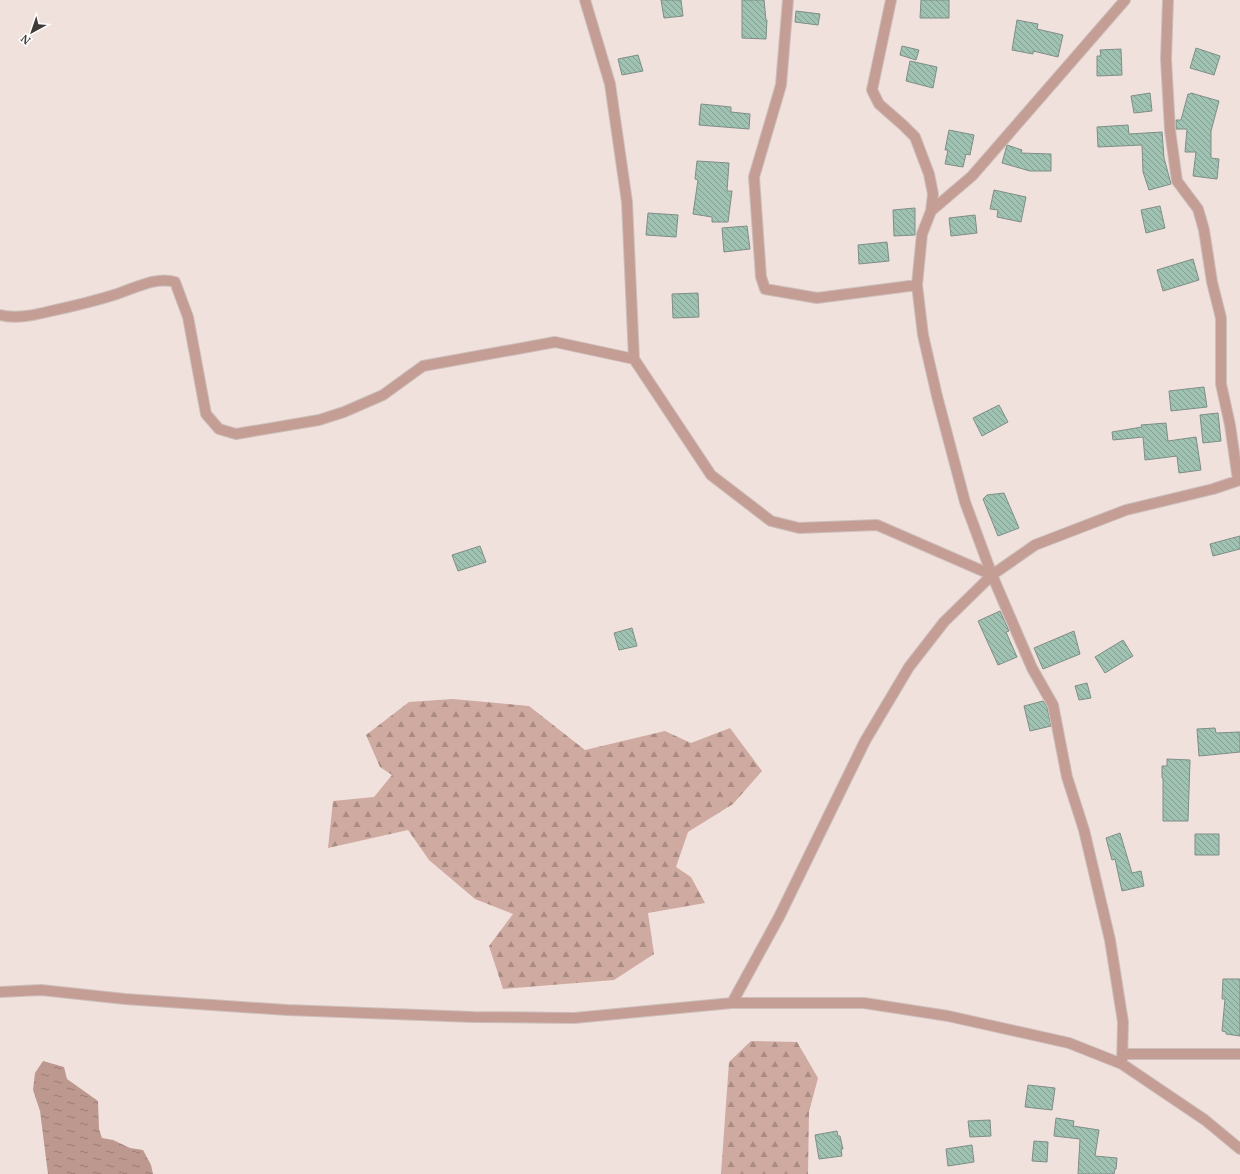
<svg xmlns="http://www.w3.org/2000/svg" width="1240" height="1174" font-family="'PT Serif',serif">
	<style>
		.forest { fill: url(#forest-firs) }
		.water { fill: url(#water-ripples) }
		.building { fill: url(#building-back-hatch); stroke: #7f8d87 }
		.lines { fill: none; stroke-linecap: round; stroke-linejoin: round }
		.street-casing { stroke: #cdbfbc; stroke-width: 12 }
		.street { stroke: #c49e95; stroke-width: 10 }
	</style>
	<defs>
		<pattern id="forest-firs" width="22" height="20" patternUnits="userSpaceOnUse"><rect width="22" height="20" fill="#ceaaa1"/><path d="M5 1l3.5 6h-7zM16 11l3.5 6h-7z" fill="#a98b84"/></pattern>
		<pattern id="water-ripples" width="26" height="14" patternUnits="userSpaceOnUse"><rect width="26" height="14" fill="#bc988f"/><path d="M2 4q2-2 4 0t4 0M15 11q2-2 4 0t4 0" fill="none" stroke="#9a7d76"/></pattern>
		<pattern id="building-back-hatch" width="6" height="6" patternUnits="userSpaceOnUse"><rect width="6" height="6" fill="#9fc2b2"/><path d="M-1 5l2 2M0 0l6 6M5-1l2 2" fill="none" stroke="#839f92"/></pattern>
	</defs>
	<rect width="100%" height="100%" fill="#f1e1dd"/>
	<path class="forest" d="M453,699L529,706L585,750L665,731L691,743L730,728L762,771L733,804L688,832L676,867L691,877L705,903L648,913L654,954L614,980L503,989L489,946L513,914L475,899L429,860L408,830L328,848L333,801L374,797L392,775L380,767L366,735L409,702Z
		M751,1041L797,1042L818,1078L809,1112L808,1174H721L729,1062Z"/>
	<path class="water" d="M43,1061L64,1067L67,1079L98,1101L99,1129L102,1138L113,1140L130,1148L143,1150L151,1165L153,1174H48L40,1111L33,1090L35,1073Z"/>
	<path class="building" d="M661,0H681L683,16L664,18Z
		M742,0H764L766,20H767L766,39L742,38Z
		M921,0H949V18H920Z
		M796,11L820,14L818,25L795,22Z
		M1017,20L1038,24L1037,29L1063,35L1058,57L1033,51V54L1012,50Z
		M902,46L919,50L916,60L900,55Z
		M1196,48L1220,56L1214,75L1190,68Z
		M1121,49L1122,75L1097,76V56H1101L1100,50Z
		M638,55L643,71L622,75L618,59Z
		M910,61L937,67L933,88L906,81Z
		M1150,93L1152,111L1134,113L1131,96Z
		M1191,93L1219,101L1211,131V158L1219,159L1217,179L1193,176L1196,152H1185L1187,129H1176V120H1181L1188,94H1190Z
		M701,104L731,107V112L750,114L749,129L699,125Z
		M1128,125L1129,134L1162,132L1164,158L1171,184L1149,190L1143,172L1142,145L1098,147L1097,127Z
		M949,130L974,135L970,155L966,154L963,167L945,164L948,150H945Z
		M1007,145L1022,150L1021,153L1051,154V171H1030L1002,163Z
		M697,161L729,163L727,191H732L728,222H712V217L693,214L698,180L695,179Z
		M994,190L1026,197L1021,222L997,217L998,210L990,209Z
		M1160,206L1165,228L1146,233L1141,210Z
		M915,208V235L894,236L893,210Z
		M648,213L678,215L676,237L646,235Z
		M975,215L977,233L951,236L949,218Z
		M747,226L750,249L724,252L722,228Z
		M887,242L889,261L859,264L858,245Z
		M1193,259L1199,280L1163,291L1157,270Z
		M698,293L699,317L673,318L672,294Z
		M1204,387L1207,407L1171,411L1169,391Z
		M999,405L1008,422L982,436L973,418Z
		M1218,413L1221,441L1203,443L1200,415Z
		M1166,423L1168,441L1196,437L1201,470L1179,473L1177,456L1145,460L1143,437L1113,440L1112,432L1142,427L1141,425Z
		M1004,493L1019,528L998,536L983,499L987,495Z
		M1240,536V549L1213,556L1210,544Z
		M480,546L486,562L458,571L452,555Z
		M1000,611L1009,631L1006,632L1017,657L998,665L978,621Z
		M632,628L637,646L619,650L614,633Z
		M1074,631L1080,654L1043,669L1034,648Z
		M1123,640L1133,656L1105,673L1095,657Z
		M1087,683L1091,698L1079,700L1075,686Z
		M1043,701L1047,707L1051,726L1030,731L1024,706Z
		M1215,728L1216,733L1240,732V752L1199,756L1197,729Z
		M1167,759L1190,760L1188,821H1163V778H1162V766H1167Z
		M1120,833L1132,873L1141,871L1144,886L1122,891L1115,859L1112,860L1106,838Z
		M1195,834H1219V855H1195Z
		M1223,979H1240V1036L1226,1034V1032L1222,1031L1225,999H1222Z
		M1028,1085L1055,1088L1052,1110L1025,1107Z
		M1056,1118L1074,1121L1073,1126L1099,1130L1095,1156L1117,1158L1116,1169H1115L1114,1174H1078L1080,1139L1054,1136Z
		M990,1120L991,1136L970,1137L968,1121Z
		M837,1131L838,1136H840L843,1149H841L842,1156L819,1159L815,1135Z
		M1034,1141L1048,1142L1047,1162L1032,1161Z
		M972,1145L974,1162L948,1166L946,1149Z"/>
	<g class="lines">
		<defs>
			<path id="street" d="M585,0L610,84L627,202L634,359L711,475L771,521L799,528L877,525L992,575
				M788,0L781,85L754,177L761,277L765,289L817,298L917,285
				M891,0L872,90L879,104L903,125L915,137L929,174L933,194L931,211L922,234L917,285L923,335L937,396L965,502L992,575L1032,668L1053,705L1067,777L1084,830L1110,940L1123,1022L1122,1064
				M1168,0L1166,59L1170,130L1177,181L1198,209L1204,230L1212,282L1221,318V384L1230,425L1238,480
				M931,211L972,176L1125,0
				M0,315C17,319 35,315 51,311C74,306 95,301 117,294C135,288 156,276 175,282L188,317L206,414L219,429L236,434L319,420L344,412L383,395L423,366L555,342L634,359
				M0,992L41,990L125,999L287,1010L473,1017L574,1018L732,1003H864L948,1016L1069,1043L1122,1064L1205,1120L1240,1149
				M732,1003L779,917L865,741L909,667L944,622L992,575L1035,545L1126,510L1213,489L1240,480
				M1122,1054H1240"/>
		</defs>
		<use href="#street" class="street-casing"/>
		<use href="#street" class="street"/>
	</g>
	<g transform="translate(32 32) rotate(220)" stroke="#ffffff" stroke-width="3" paint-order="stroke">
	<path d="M0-3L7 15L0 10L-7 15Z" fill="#3f3937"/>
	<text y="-6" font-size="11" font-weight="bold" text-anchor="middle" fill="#3f3937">N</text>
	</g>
</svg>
